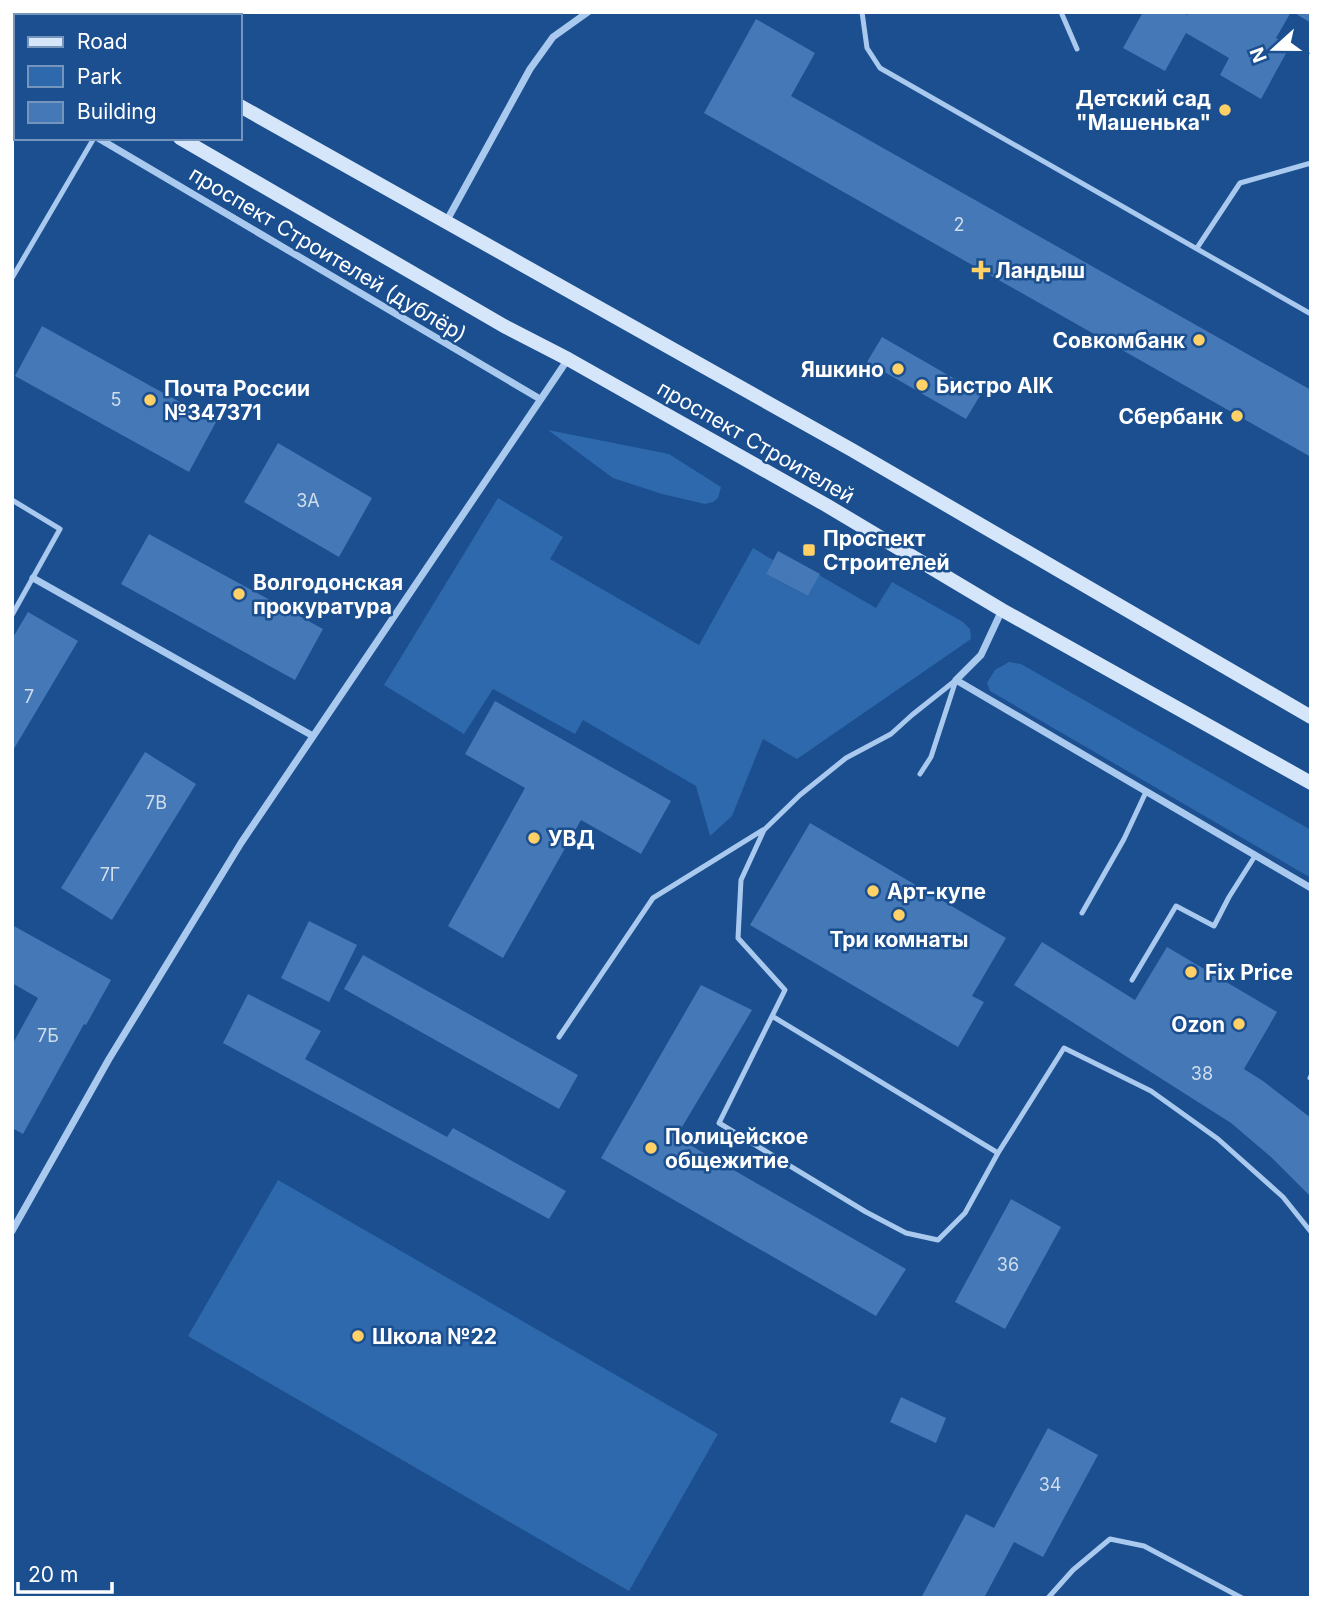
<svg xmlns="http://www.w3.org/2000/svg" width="1323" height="1610" font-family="Inter,sans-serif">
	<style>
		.green { fill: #2e69ad }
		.building { fill: #4478b7 }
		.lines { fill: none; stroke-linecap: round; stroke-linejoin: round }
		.service { stroke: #a9c9ee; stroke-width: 5 }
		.minor { stroke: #a9c9ee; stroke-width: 7 }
		.secondary { stroke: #d6e6fa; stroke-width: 14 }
		.poi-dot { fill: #ffd166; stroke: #1b4f8f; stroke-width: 2.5 }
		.labels { text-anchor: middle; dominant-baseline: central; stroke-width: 5; stroke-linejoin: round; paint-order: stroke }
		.number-label { font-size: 18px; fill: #d0dded }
		.poi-label { font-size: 21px; font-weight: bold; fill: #fff; stroke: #1b4f8f; text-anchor: start }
		.street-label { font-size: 21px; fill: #fff; stroke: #1b4f8f }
	</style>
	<rect width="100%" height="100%" fill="#1b4f8f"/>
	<path class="green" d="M548,430L669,454L721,487L718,498L713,502L705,504L662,494L613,478Z
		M498,498L563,537L550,559L699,645L753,548L773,560L766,574L808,596L819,575L876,608L892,582L963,622L970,629L971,639L797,759L763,739L732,816L710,836L696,786L583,720L575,734L493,689L464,734L384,685Z
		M1009,662L1021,664L1311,830V878L990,691L987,683L995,670Z
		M278,1180L718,1434L629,1591L188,1336Z"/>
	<path class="building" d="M1143,12H1182L1187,15L1188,12H1291L1276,38L1290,46L1261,99L1220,75L1229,58L1186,33L1165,71L1123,48Z
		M1293,12H1311V23Z
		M756,19L815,53L791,96L1311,390V457L704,113Z
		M42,326L216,422L189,472L15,376Z
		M882,337L981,394L966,419L867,362Z
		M278,443L372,498L339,557L244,502Z
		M149,534L323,629L295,680L121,584Z
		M778,551L820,574L808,596L766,574Z
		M28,612L78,641L12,752V639Z
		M495,701L671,801L641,854L581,820L503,958L448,926L525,788L465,754Z
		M145,752L196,784L112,920L61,888Z
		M810,823L1006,938L972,996L984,1002L958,1047L750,925Z
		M309,921L357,945L329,1002L281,978Z
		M12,925L111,980L86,1025L84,1024L23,1134L12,1128V1045L38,998L12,983Z
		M1042,942L1135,1000L1167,947L1277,1012L1244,1069L1263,1081L1311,1118V1197L1271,1157L1231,1123L1014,985Z
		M363,955L578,1075L559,1109L344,989Z
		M701,985L752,1010L676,1137L906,1269L876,1316L601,1158Z
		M248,994L321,1031L305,1059L447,1137L453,1128L566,1191L549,1219L223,1043Z
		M1011,1199L1061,1227L1005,1329L955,1302Z
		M901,1397L946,1418L936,1443L890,1422Z
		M1048,1428L1098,1455L1043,1557L1014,1542L984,1598H921L966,1514L994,1528Z"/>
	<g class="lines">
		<path class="service" d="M862,12L867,48L880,68L1311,314
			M1061,12L1077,49
			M1197,248L1240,183L1311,163
			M12,278L94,138
			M12,500L60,529L12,615
			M956,680L912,715L891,734L846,758L800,795L764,830L741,880L738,938L785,990L719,1123L866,1212L906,1233L938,1240L965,1213L998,1153L1064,1048L1151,1091L1218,1139L1283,1197L1311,1232
			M920,774L931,757L956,680
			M1082,913L1124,839L1146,792
			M1132,980L1176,906L1214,926L1229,897L1255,856
			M772,1016L998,1153
			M559,1037L653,898L763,830
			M1310,1078L1311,1076
			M1048,1598L1073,1570L1110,1539L1144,1546L1242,1598"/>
		<path class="minor" d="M160,12L163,16
			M12,89L16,91
			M98,138L540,399
			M446,222L530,69L553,37L588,12
			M33,578L313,736
			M1002,610L981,655L956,680L1311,888
			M12,1231L109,1059L241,843L568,359"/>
		<path class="secondary" d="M78,12L84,16
			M12,41L16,43
			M240,106L852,450L1311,717
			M180,138L504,326L568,359L826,505L1002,610L1311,783"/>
	</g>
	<g class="poi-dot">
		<circle cx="1225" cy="110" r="7"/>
		<path d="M977.5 259.5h7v7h7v7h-7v7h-7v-7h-7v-7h7z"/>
		<circle cx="1199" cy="340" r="7"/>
		<circle cx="898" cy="369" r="7"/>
		<circle cx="922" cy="385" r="7"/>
		<circle cx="150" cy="400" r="7"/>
		<circle cx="1237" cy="416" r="7"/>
		<rect x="802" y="543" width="14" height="14" rx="3.5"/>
		<circle cx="239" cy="594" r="7"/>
		<circle cx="534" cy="838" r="7"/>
		<circle cx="873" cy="891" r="7"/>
		<circle cx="899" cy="915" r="7"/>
		<circle cx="1191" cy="972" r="7"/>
		<circle cx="1239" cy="1024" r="7"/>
		<circle cx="651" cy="1148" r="7"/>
		<circle cx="358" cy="1336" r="7"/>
	</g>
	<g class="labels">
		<g class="number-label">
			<text x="959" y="224">2</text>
			<text x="116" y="399">5</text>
			<text x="308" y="500">3А</text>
			<text x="29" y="696">7</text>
			<text x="156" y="802">7В</text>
			<text x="110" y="874">7Г</text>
			<text x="48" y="1035">7Б</text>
			<text x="1202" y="1073">38</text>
			<text x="1008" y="1264">36</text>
			<text x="1050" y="1484">34</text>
		</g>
		<g class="poi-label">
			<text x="1211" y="98" text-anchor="end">Детский сад<tspan x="1211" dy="24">"Машенька"</tspan></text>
			<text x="995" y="270">Ландыш</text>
			<text x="1185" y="340" text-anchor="end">Совкомбанк</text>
			<text x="884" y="369" text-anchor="end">Яшкино</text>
			<text x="936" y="385">Бистро AIK</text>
			<text x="164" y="388">Почта России<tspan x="164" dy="24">№347371</tspan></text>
			<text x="1223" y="416" text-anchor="end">Сбербанк</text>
			<text x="823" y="538">Проспект<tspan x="823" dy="24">Строителей</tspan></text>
			<text x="253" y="582">Волгодонская<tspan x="253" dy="24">прокуратура</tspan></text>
			<text x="548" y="838">УВД</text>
			<text x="887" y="891">Арт-купе</text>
			<text x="899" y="939" text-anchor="middle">Три комнаты</text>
			<text x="1205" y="972">Fix Price</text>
			<text x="1225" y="1024" text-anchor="end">Ozon</text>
			<text x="665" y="1136">Полицейское<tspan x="665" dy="24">общежитие</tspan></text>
			<text x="372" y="1336">Школа №22</text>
		</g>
		<g class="street-label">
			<text transform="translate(328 254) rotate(31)">проспект Строителей (дублёр)</text>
			<text transform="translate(756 442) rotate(30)">проспект Строителей</text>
		</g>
	</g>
	<rect width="1323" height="1610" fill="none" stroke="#ffffff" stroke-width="28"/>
	<rect x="14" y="14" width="228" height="126" fill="#1b4f8f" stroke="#7695bc" stroke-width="2"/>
	<rect x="28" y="37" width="35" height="10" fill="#d6e6fa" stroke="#7695bc" stroke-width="2"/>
	<text x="77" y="49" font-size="21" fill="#ffffff">Road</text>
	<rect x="28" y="66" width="35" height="21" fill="#2e69ad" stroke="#7695bc" stroke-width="2"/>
	<text x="77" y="84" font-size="21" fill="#ffffff">Park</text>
	<rect x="28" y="102" width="35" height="21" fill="#4478b7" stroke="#7695bc" stroke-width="2"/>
	<text x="77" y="119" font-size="21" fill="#ffffff">Building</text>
	<g transform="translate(1274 49) rotate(249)" stroke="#1b4f8f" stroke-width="5" paint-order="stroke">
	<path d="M0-5L12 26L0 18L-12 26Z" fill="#ffffff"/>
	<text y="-10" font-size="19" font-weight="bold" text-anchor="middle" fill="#ffffff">N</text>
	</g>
	<path d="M18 1582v10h94v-10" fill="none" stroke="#ffffff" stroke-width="3.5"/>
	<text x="28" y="1582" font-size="21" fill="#ffffff" stroke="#1b4f8f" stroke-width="5" paint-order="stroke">20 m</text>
</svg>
